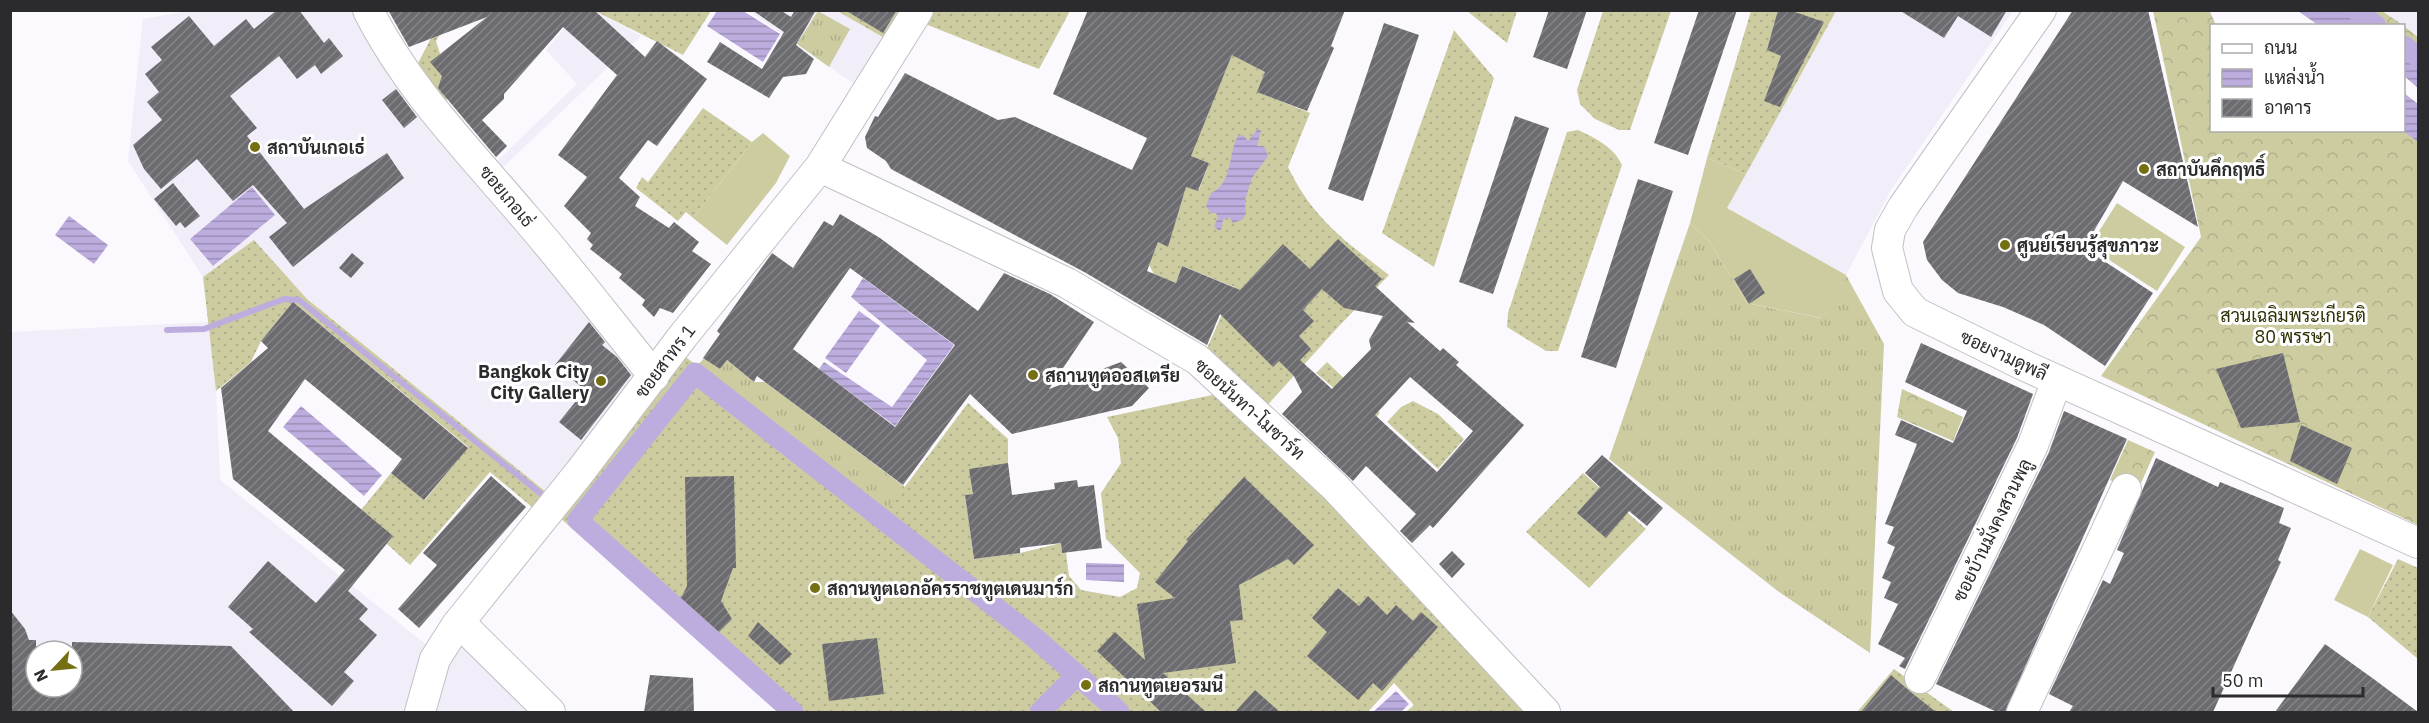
<svg xmlns="http://www.w3.org/2000/svg" width="2429" height="723" font-family="'IBM Plex Sans',Sarabun,sans-serif">
	<style>
		.built { fill: #f1edf9; fill-rule: evenodd }
		.grass { fill: url(#grass-tufts) }
		.forest { fill: url(#forest-crowns) }
		.garden { fill: url(#garden-dots) }
		.pitch { fill: #cdcca1 }
		.water { fill: url(#water-rules) }
		.pier { fill: #fbf9fe }
		.lines { fill: none; stroke-linecap: round; stroke-linejoin: round }
		.stream { stroke: #bdaddf; stroke-width: 6 }
		.canal { stroke: #bdaddf; stroke-width: 21 }
		.building { fill: url(#building-hatch); fill-rule: evenodd }
		.minor-casing { stroke: #c1c0c4; stroke-width: 32 }
		.minor { stroke: #fff; stroke-width: 30 }
		.poi-dot { fill: #747011; stroke: #fff; stroke-width: 2 }
		.labels { text-anchor: middle; dominant-baseline: central; stroke-width: 6; stroke-linejoin: round; paint-order: stroke }
		.poi-label { font-size: 18px; font-weight: bold; fill: #2b2b2d; stroke: #fff; text-anchor: start }
		.street-label { font-size: 18px; fill: #2b2b2d; stroke: #fff }
		.park-label { font-size: 18px; fill: #312f03; stroke: #fff }
	</style>
	<defs>
		<pattern id="grass-tufts" width="24" height="20" patternUnits="userSpaceOnUse" patternTransform="scale(1.5)"><rect width="24" height="20" fill="#cdcca1"/><path d="M3 7l-1-3M5 7V3M7 7l1-3M15 17l-1-3M17 17v-4M19 17l1-3" fill="none" stroke="#b0af8b"/></pattern>
		<pattern id="forest-crowns" width="20" height="18" patternUnits="userSpaceOnUse" patternTransform="scale(1.5)"><rect width="20" height="18" fill="#cdcca1"/><path d="M2 6a3 3 0 1 1 6 0M12 15a3 3 0 1 1 6 0" fill="none" stroke="#b0af8b"/></pattern>
		<pattern id="garden-dots" width="8" height="8" patternUnits="userSpaceOnUse" patternTransform="scale(1.5)"><rect width="8" height="8" fill="#cdcca1"/><path d="M2 2h.1M6 6h.1" fill="none" stroke="#b0af8b" stroke-width="1.8" stroke-linecap="round"/></pattern>
		<pattern id="water-rules" width="6" height="5" patternUnits="userSpaceOnUse" patternTransform="scale(1.5)"><rect width="6" height="5" fill="#bdaddf"/><path d="M0 2.5h6" fill="none" stroke="#9a8db5"/></pattern>
		<pattern id="building-hatch" width="6" height="6" patternUnits="userSpaceOnUse" patternTransform="scale(1.5)"><rect width="6" height="6" fill="#6c6b6f"/><path d="M-1 1l2-2M0 6l6-6M5 7l2-2" fill="none" stroke="#858487"/></pattern>
	</defs>
	<rect width="100%" height="100%" fill="#fbf9fe"/>
	<path class="built" d="M194,10L358,11L642,369L546,492L307,299L254,240L203,277L128,161L143,19Z
		M579,11H595L641,36L496,174L492,166L577,84L546,50Z
		M749,11H837L888,40L860,88Z
		M1836,11H2013L1891,190L1846,275L1727,208Z
		M2382,11H2418V37L2404,26Z
		M208,322L216,391L220,480L429,647L407,712H11V332ZM36,651H72V687H36Z
		M458,637L535,712H427Z"/>
	<path class="grass" d="M818,11L850,29L829,67L797,44Z
		M1690,223L1709,241L1747,303L1821,318L1846,275L1884,344L1870,653L1779,592L1609,459Z
		M704,358L720,369L727,360L754,382H765L905,487L888,510L697,366Z"/>
	<path class="forest" d="M2153,11H2382L2403,25L2212,26V130H2404V26L2418,37V525L2101,376L2201,237Z
		M1902,389L1963,417L1953,441L1897,417Z
		M2128,440L2155,452L2137,492L2110,480Z"/>
	<path class="garden" d="M445,11H454L436,41L452,92L441,106L416,67Z
		M595,11H711L683,55Z
		M837,11H904L888,40Z
		M928,11H1070L1039,69L920,22Z
		M1467,11H1517L1507,43Z
		M1603,11H1671L1630,130H1619L1595,119L1580,104L1577,90Z
		M1751,11H1836L1746,174L1707,158Z
		M1454,30L1494,78L1434,267L1382,233Z
		M1235,48L1259,59L1257,68L1265,72L1258,92L1310,113L1288,167C1313,219 1345,241 1389,275L1339,326L1264,409L1204,355L1234,287L1182,266L1176,283L1154,274L1149,265L1158,242L1168,246L1186,187L1199,190L1209,163L1190,156Z
		M703,108L752,142L693,218L686,212L678,221L636,188L642,177L648,182Z
		M1578,130C1595,138 1614,147 1622,165L1558,351H1546L1507,327L1508,313L1567,132Z
		M254,240L307,299L546,492L533,508L490,472L410,565L387,544L392,537L361,510L391,473L425,500L468,447L293,302L261,341L251,362L216,391L203,277Z
		M683,355L888,509L968,403L1008,439V463L982,493L965,495L974,559L1020,553L1061,543L1062,552H1066L1069,576L1081,590L1120,597L1137,588L1140,573L1106,539L1101,493L1121,463L1118,438L1107,417L1217,394L1267,437L1528,705L1522,712H1406L1414,705L1394,683L1368,712H780L559,517Z
		M1327,362L1380,413L1373,421L1316,373Z
		M1413,401L1438,414L1464,439L1438,469L1387,422L1401,407Z
		M1583,473L1646,529L1589,588L1526,532Z
		M2398,559L2418,568V659L2368,617Z
		M1894,669L1954,712H1857Z"/>
	<path class="pitch" d="M763,133L790,156L776,183L727,245L693,218L752,142Z
		M1707,158L1746,174L1727,208L1846,275L1822,318L1747,303L1709,241L1690,223Z
		M2117,203L2185,247L2157,291L2089,247Z
		M2360,549L2393,565L2368,617L2334,600Z"/>
	<path class="water" d="M717,11H743L780,34L763,62L707,26Z
		M2209,11H2347L2367,25H2216Z
		M2404,53L2418,65V142L2403,131Z
		M1258,129L1261,131L1257,146H1264L1268,156L1252,178L1245,200L1246,213L1243,219L1233,223L1229,217L1223,220L1221,230H1218L1214,226L1218,218L1216,213H1211L1206,206L1211,193C1233,184 1228,152 1238,136L1243,135L1248,141Z
		M252,187L275,215L213,266L190,239Z
		M69,216L108,245L94,264L55,235Z
		M863,278L954,345L895,426L819,369L824,362L892,407L927,360L851,297Z
		M859,311L880,326L846,373L825,358Z
		M301,406L382,475L364,496L283,427Z
		M1086,563L1124,564V582L1086,580Z
		M1396,691L1409,704L1401,712H1373Z"/>
	<path class="pier" d="M2225,11H2298L2318,25H2216L2210,12Z
		M2404,76L2418,88V104L2404,93Z"/>
	<g class="lines">
		<path class="stream" d="M167,330L204,329L284,299L299,300L540,493"/>
		<path class="canal" d="M2356,10L2376,26
			M2404,46L2418,57
			M793,712L578,520L695,373L1035,638L1119,712
			M1040,712L1077,675"/>
	</g>
	<path class="building" d="M277,10H299L324,43L329,38L343,56L321,74L315,65L297,79L279,56L230,96L257,128L247,136L304,209L387,153L404,178L293,267L269,237L287,223L253,185L233,201L197,159L161,189L144,169L133,145L162,120L147,102L159,92L145,74L162,60L151,47L189,16L214,46L246,19L254,29Z
		M388,10H594L645,57L657,41L707,79L657,146L648,140L619,178L640,197L635,206L669,228L674,222L699,242L692,251L711,264L673,313L660,308L654,317L642,305L645,300L619,278L622,274L590,249L593,245L587,239L591,233L564,206L587,177L558,155L617,75L563,27L504,94V99L482,120L507,146L496,157L438,88L442,76L430,62L487,17L409,47Z
		M752,10H780L791,17L795,10H816L796,45L814,59L806,74L783,77L769,98L707,62L720,42L762,69L784,32Z
		M845,10H897L883,33Z
		M1088,10H1345L1331,46L1334,48L1307,111L1257,92L1265,72L1232,55L1191,156L1209,163L1198,191L1186,187L1168,247L1158,242L1147,271L1176,283L1182,266L1240,290L1283,244L1310,269L1338,239L1382,279L1375,286L1415,323L1407,322L1440,351L1443,348L1459,362L1456,365L1524,425L1433,528L1430,525L1412,543L1400,531L1416,514L1366,466L1353,481L1282,414L1302,392L1294,376L1279,361L1273,367L1220,314L1207,345L1086,273L891,169L886,161L867,148L865,137L875,116L878,117L905,73L998,120L1015,117L1132,170L1147,138L1053,94ZM1322,289L1344,308L1383,316L1369,340L1371,349L1332,389L1300,360L1311,349L1299,336L1314,321L1303,310ZM1410,377L1473,431L1437,472L1375,415Z
		M1549,10H1587L1567,69L1533,57Z
		M1699,10H1737L1688,155L1654,143Z
		M1778,10H1789L1824,22L1780,107L1764,101L1781,56L1767,50Z
		M1899,10H2007L1991,37L1958,16L1944,38Z
		M2073,10H2148L2198,227L2123,181L2084,248L2153,293L2105,366L2044,325L2003,307L1958,293L1942,280L1927,260L1923,242Z
		M1384,23L1419,35L1363,201L1328,189Z
		M396,89L417,117L404,128L382,100Z
		M1515,116L1549,128L1493,294L1459,282Z
		M1638,179L1673,191L1616,368L1581,357Z
		M173,183L200,216L185,228L180,222L176,226L154,199Z
		M840,214L880,238L978,311L1004,273L1050,294L1094,322L1049,389L1121,362L1149,388L1132,406L1012,434L970,394L903,485L757,376L754,382L727,360L720,369L703,358L720,334L717,331L772,253L793,268L824,221L833,226ZM850,268L955,345L895,427L793,349Z
		M352,253L364,263L351,278L339,268Z
		M1750,269L1765,293L1749,304L1734,279Z
		M293,302L468,448L424,500L391,473L402,459L305,379L268,431L393,536L348,591L368,609L359,619L377,635L344,672L354,681L332,706L249,632L253,629L228,607L268,561L316,603L345,570L233,479L221,388L268,348L261,341Z
		M589,322L605,342L602,345L617,357L631,375L581,440L559,422L585,390L555,365Z
		M1921,343L2033,394L2017,438L1905,669L1899,666L1905,658L1878,644L1898,604L1884,598L1891,582L1882,578L1895,547L1887,543L1894,527L1885,524L1917,444L1895,435L1901,420L1953,443L1967,411L1905,382Z
		M2283,353L2300,422L2241,428L2216,369Z
		M2064,411L2127,439L2005,712H1997L1936,684L2049,452Z
		M2301,425L2352,448L2337,484L2290,461Z
		M1602,455L1663,508L1647,526L1629,511L1606,538L1577,513L1600,487L1585,473Z
		M2156,458L2218,487L2220,482L2284,508L2279,523L2291,528L2278,560L2281,562L2213,712H2069L2073,706L2049,694L2103,580L2110,584L2124,553L2117,550Z
		M1008,463L1012,495L1055,489L1054,483L1077,480L1078,487L1094,485L1102,548L1062,553L1061,543L1020,548V553L974,559L965,495L973,494L969,469Z
		M491,476L526,507L419,628L398,609L437,565L423,553Z
		M734,476L736,568H733L721,601L732,619L719,632L681,598L687,586L685,477Z
		M1244,477L1314,545L1294,565L1288,559L1239,585L1243,620L1230,621L1236,663L1163,673L1206,712H1161L1097,651L1115,632L1145,660L1137,604L1175,598L1155,582L1188,541L1186,540Z
		M1452,551L1465,564L1452,578L1439,564Z
		M1338,588L1359,606L1368,596L1387,615L1396,605L1413,621L1421,612L1438,627L1382,691L1373,683L1358,700L1307,656L1327,632L1312,618Z
		M10,610L25,629L29,640H36V687H72V642L231,646L294,712H10Z
		M758,622L792,654L780,665L748,636Z
		M877,638L884,694L829,701L822,644Z
		M2325,644L2375,680L2418,712H2275Z
		M650,675L693,678L694,712H644Z
		M1891,675L1912,693L1936,712H1861Z
		M1255,690L1280,712H1235Z"/>
	<g class="lines">
		<defs>
			<path id="minor" d="M368,10C407,88 469,151 525,217C570,269 611,323 654,376
				M2041,10L1903,207L1890,230L1887,248L1898,291L1915,312L2021,364L2418,543
				M820,167L1067,283L1198,360L1335,487L1545,712
				M459,622L550,712
				M1920,678L2033,445L2057,380
				M420,712L435,659L456,626L580,472L683,336L820,167L918,10
				M2022,712L2126,489"/>
		</defs>
		<use href="#minor" class="minor-casing"/>
		<use href="#minor" class="minor"/>
	</g>
	<g class="poi-dot">
		<circle cx="255" cy="147" r="6"/>
		<circle cx="2144" cy="169" r="6"/>
		<circle cx="2005" cy="245" r="6"/>
		<circle cx="1033" cy="375" r="6"/>
		<circle cx="601" cy="381" r="6"/>
		<circle cx="815" cy="588" r="6"/>
		<circle cx="1086" cy="685" r="6"/>
	</g>
	<g class="labels">
		<g class="poi-label">
			<text x="267" y="147">สถาบันเกอเธ่</text>
			<text x="2156" y="169">สถาบันคึกฤทธิ์</text>
			<text x="2017" y="245">ศูนย์เรียนรู้สุขภาวะ</text>
			<text x="589" y="371" text-anchor="end">Bangkok City<tspan x="589" dy="21">City Gallery</tspan></text>
			<text x="1045" y="375">สถานทูตออสเตรีย</text>
			<text x="827" y="588">สถานทูตเอกอัครราชทูตเดนมาร์ก</text>
			<text x="1098" y="685">สถานทูตเยอรมนี</text>
		</g>
		<g class="street-label">
			<text transform="translate(507 196) rotate(50)">ซอยเกอเธ่</text>
			<text transform="translate(2004 355) rotate(25)">ซอยงามดูพลี</text>
			<text transform="translate(665 361) rotate(-53)">ซอยสาทร 1</text>
			<text transform="translate(1250 409) rotate(42)">ซอยนันทา-โมซาร์ท</text>
			<text transform="translate(1992 530) rotate(-64)">ซอยบ้านมั่งคงสวนพลู</text>
		</g>
		<g class="park-label">
			<text x="2293" y="315">สวนเฉลิมพระเกียรติ<tspan x="2293" dy="21">80 พรรษา</tspan></text>
		</g>
	</g>
	<rect width="2429" height="723" fill="none" stroke="#2b2b2d" stroke-width="24"/>
	<rect x="2210" y="24" width="195" height="108" fill="#ffffff" stroke="#aaaaab" stroke-width="1.5"/>
	<rect x="2222" y="44" width="30" height="9" fill="#ffffff" stroke="#aaaaab" stroke-width="1.5"/>
	<text x="2264" y="54" font-size="18" fill="#2b2b2d">ถนน</text>
	<rect x="2222" y="69" width="30" height="18" fill="url(#water-rules)" stroke="#aaaaab" stroke-width="1.5"/>
	<text x="2264" y="84" font-size="18" fill="#2b2b2d">แหล่งน้ำ</text>
	<rect x="2222" y="99" width="30" height="18" fill="url(#building-hatch)" stroke="#aaaaab" stroke-width="1.5"/>
	<text x="2264" y="114" font-size="18" fill="#2b2b2d">อาคาร</text>
	<g transform="translate(54 669) rotate(244)"><circle r="28" fill="#ffffff" stroke="#aaaaab" stroke-width="1.5"/>
	<path d="M0-4.5L10 22L0 15L-10 22Z" fill="#747011"/>
	<text y="-9" font-size="16" font-weight="bold" text-anchor="middle" fill="#2b2b2d">N</text>
	</g>
	<path d="M2213 687v9h150v-9" fill="none" stroke="#2b2b2d" stroke-width="3"/>
	<text x="2222" y="687" font-size="18" fill="#2b2b2d" stroke="#ffffff" stroke-width="4.5" paint-order="stroke">50 m</text>
</svg>
